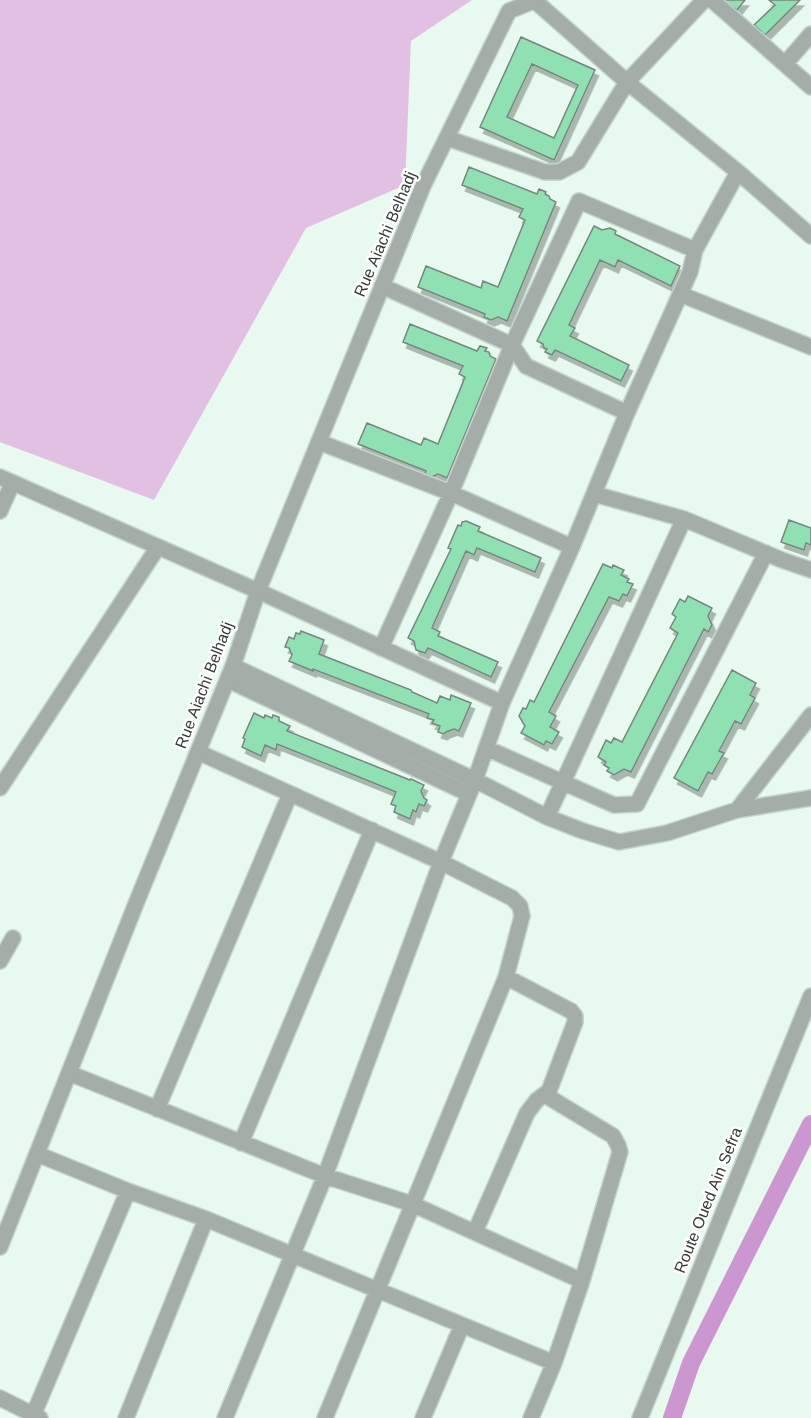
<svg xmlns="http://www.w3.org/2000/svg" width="811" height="1418" font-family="Helvetica,sans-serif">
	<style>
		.green { fill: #e2c0e4 }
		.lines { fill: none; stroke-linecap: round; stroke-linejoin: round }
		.canal { stroke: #cc96d1; stroke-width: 18 }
		.building { fill: #8fe1b4; stroke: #76877d; stroke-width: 1.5; fill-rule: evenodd; filter: url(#shadow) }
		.minor-casing { stroke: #c4d4ca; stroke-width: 18 }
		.tertiary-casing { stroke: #c4d4ca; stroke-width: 18 }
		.minor { stroke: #a5ada8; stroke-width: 15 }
		.tertiary { stroke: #a5ada8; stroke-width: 15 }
		.labels { text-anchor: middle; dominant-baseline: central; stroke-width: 5; stroke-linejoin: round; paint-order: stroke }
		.street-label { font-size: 16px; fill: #353c38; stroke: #fff }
	</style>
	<defs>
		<filter id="shadow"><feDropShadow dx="3.5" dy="6" stdDeviation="0" flood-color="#0004"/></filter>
	</defs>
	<rect width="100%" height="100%" fill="#e8faef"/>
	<path class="green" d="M0,0H472L411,41L405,185L306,228L154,500L0,442Z"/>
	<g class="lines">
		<path class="canal" d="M672,1418L691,1363L811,1124"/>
	</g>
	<path class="building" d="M723,0H745L737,10Z
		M769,0H800L765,35L754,25L775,5Z
		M521,37L595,70L554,160L480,127ZM532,64L578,85L554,138L507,117Z
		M469,167L537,194L539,189L546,192L545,194L549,196L550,199L556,202L507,321L498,317L491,320L484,317L485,314L418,287L426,266L481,288L483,281L498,287L525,220L519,217L523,209L462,185Z
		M594,226L602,230L610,228L616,231L615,234L680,266L671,286L618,260L615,267L600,260L569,325L575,328L570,336L629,365L621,381L555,350L552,355L545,352L547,349L544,348L543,344L537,341Z
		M410,324L477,351L480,346L487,348L485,351L489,352L490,356L496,359L447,478L438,474L432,477L425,474L426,471L358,444L367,423L421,445L424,438L438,444L465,377L459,374L463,366L403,342Z
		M789,520L811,528V545L806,543L804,550L781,542Z
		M466,521L480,527L478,531L541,558L535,572L477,548L474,555L466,551L432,628L440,632L438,636L498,662L491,677L428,648L425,653L416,650L414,641L408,638L451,549L448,548L458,525L461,526L462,522Z
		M603,564L612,568L613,565L624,570L621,575L629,579L627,582L633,584L627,596L623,594L619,601L609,597L549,712L556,716L550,727L559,732L552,744L546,741L544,745L521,733L525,726L519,716L523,708L526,709L530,700L534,702Z
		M688,596L712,608L708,616L712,625L708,632L704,629L631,772L624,769L614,775L607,771L609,768L604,765L606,762L598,757L606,740L611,743L614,738L622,742L678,633L670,628L676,617L672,614L680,599L685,602Z
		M301,631L324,640L319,654L411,690L412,692L437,703L440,696L450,700L451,695L471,703L459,731L454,729L446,732L444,734L438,732L440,726L432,723L434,720L427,718L429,714L313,669V671L289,661L292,655L289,648L285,647L289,637L294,639L296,633L300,634Z
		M732,670L756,683L750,695L755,698L741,724L735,721L719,751L724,753L712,774L708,772L698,791L674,778Z
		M254,713L264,718L265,715L272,718L273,715L279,717V721L290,726L287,731L410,780L411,779L424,785L421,791L424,798L427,800L424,806L419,804L416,812L413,810L410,819L394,812L396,806L391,804L396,792L277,744L276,750L265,745L261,756L242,747L245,739L243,738Z"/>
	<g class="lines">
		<defs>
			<path id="minor" d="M712,0L811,87
				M535,1L627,82L738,172L811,236
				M785,64L811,34
				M447,138L545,172H559L578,162L627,82L704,0
				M382,286L512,345L579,201L695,250
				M680,294L811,347
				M319,442L451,493L381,648
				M594,494L684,519L782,560L811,570
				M0,511L12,484
				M572,547L451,493L512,345L526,366L627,413
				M258,591L502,703
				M233,666L475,780L547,817L583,831L619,842L667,833L737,810L811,798
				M228,680L469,794
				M486,748L614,805L637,804L766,553
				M198,752L441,862L512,898L520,906L522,916L506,977L325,1418
				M0,788L158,547
				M737,810L811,715
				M547,817L684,519
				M0,961L13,938
				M506,977L571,1011L575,1016V1022L549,1091L550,1098L613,1136L618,1145L620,1152L582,1281L554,1363L531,1418
				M69,1073L325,1176L412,1204L582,1281
				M157,1109L290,794
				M241,1143L372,830
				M37,1154L128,1191L206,1219L554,1363
				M475,1232L527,1113L537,1100L549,1091
				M0,1398L40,1418
				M32,1418L128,1191
				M126,1418L206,1219
				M225,1418L325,1176L441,862L475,780L502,703L572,547L627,413L690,272L695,250L738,172
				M423,1418L462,1325
				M640,1418L811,996"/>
			<path id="tertiary" d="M0,477L258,591
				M0,1247L137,901L233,666L258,591L423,186L509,11L536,0"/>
		</defs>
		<use href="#minor" class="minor-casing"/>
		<use href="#tertiary" class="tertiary-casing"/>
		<use href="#minor" class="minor"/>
		<use href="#tertiary" class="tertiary"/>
	</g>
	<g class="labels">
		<g class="street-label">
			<text transform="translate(385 234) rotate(-67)">Rue Aiachi Belhadj</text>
			<text transform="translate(204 685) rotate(-69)">Rue Aiachi Belhadj</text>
			<text transform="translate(708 1200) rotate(-68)">Route Oued Ain Sefra</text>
		</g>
	</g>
</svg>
